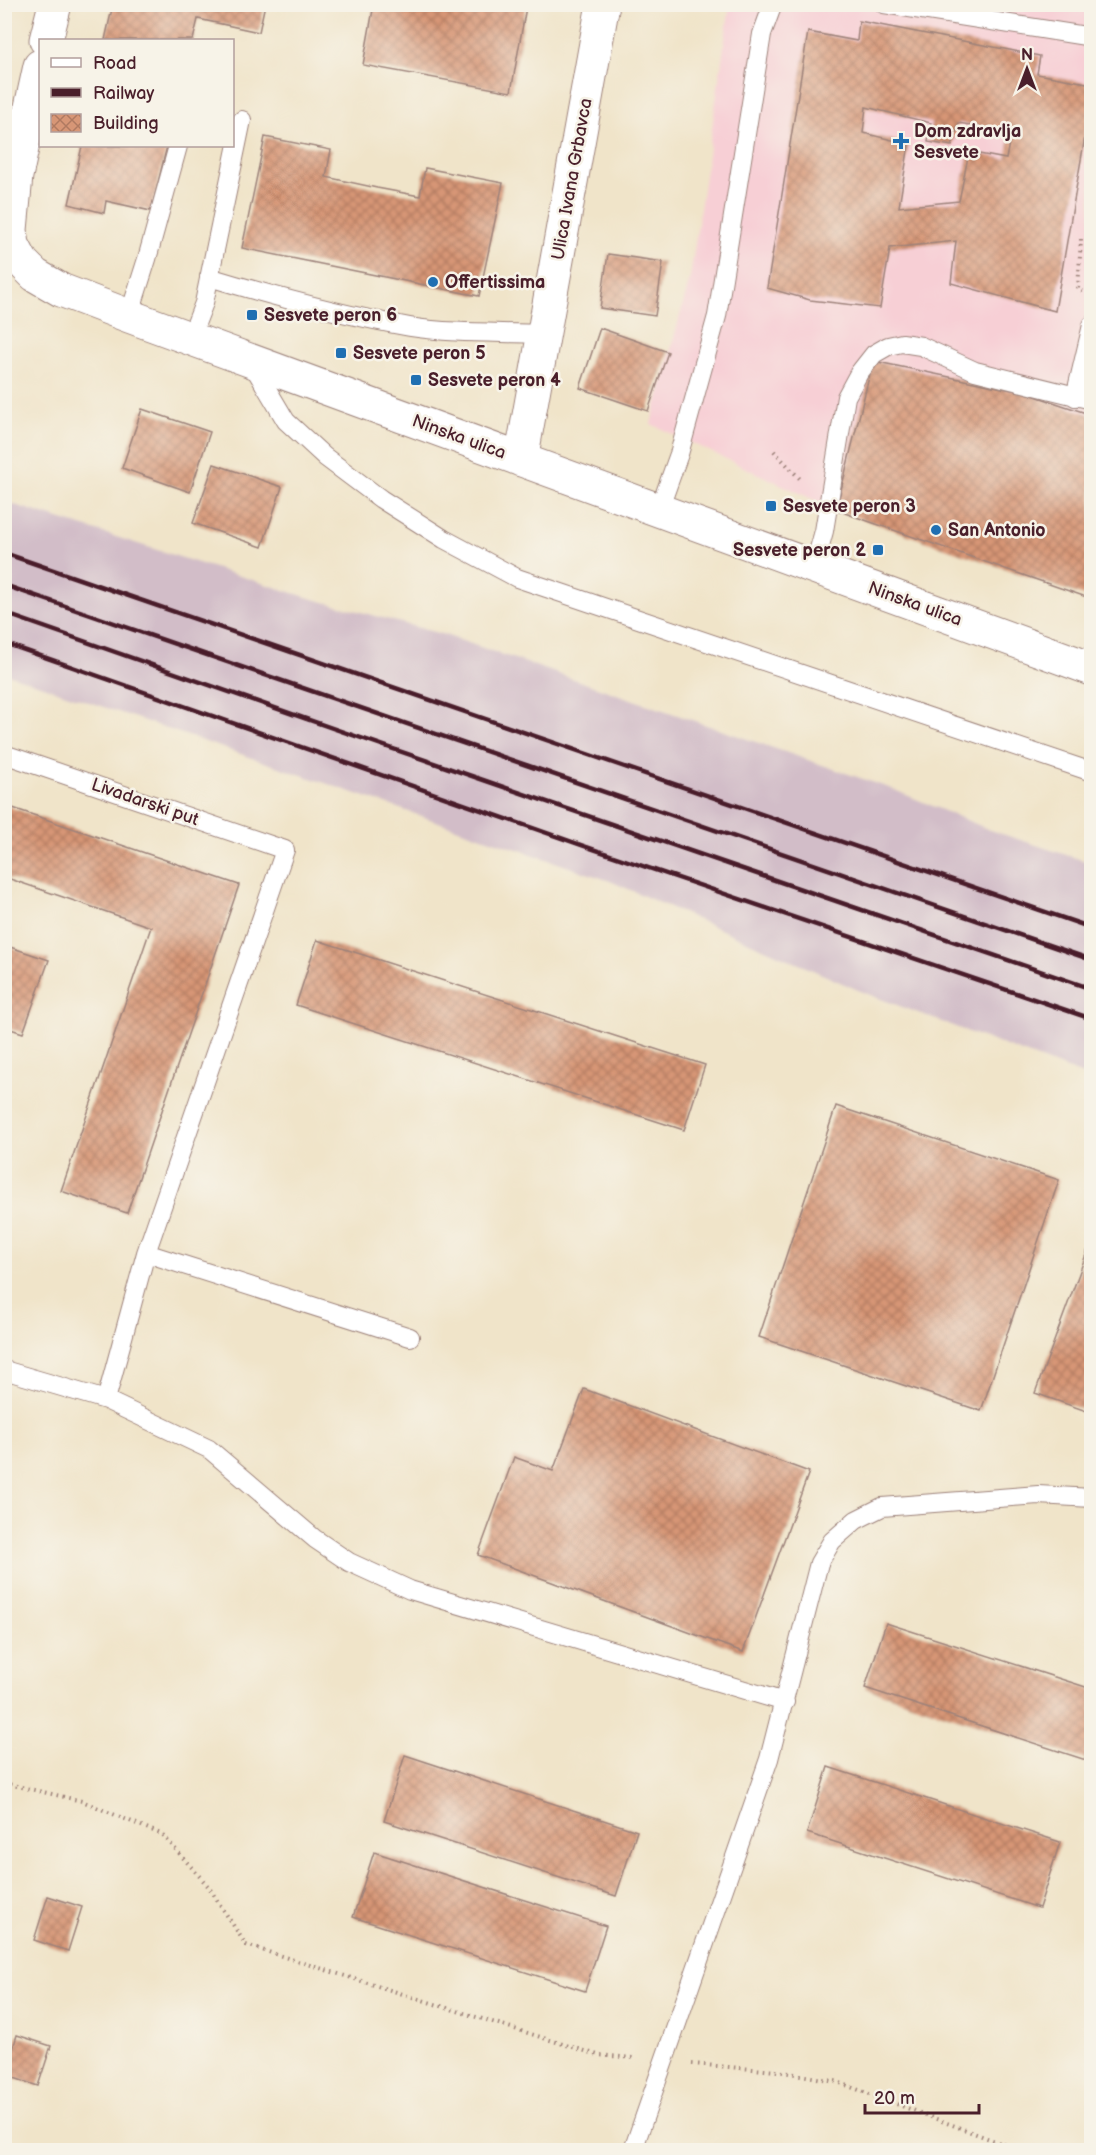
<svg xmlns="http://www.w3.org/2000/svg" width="1096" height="2155" font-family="'Balsamiq Sans',sans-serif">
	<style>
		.built { fill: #f7cfd5 }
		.industrial { fill: #d2bdc8 }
		.building { fill: url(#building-cross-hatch); fill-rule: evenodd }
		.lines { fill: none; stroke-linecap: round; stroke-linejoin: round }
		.service-casing { stroke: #9d827a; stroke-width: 20 }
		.minor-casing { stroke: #9d827a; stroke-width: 35 }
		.path { stroke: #9d827a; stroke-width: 4; stroke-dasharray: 1.5 4.5; stroke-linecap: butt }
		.service { stroke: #fff; stroke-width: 18 }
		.minor { stroke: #fff; stroke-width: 33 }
		.rail { stroke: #4a1f2b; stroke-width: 4.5 }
		.poi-dot { fill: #1f6fb2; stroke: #f7f3e8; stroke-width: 2 }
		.labels { text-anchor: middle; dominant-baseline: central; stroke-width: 5; stroke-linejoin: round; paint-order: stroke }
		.poi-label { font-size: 18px; font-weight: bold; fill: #4a1f2b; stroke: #f7f3e8; text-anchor: start }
		.street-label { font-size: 18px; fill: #4a1f2b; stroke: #f7f3e8 }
	</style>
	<defs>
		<pattern id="building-cross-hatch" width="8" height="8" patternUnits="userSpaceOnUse" patternTransform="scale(1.5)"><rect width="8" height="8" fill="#d79676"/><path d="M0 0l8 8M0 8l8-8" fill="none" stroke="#b07a61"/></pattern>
	</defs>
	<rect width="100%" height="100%" fill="#f7f3e8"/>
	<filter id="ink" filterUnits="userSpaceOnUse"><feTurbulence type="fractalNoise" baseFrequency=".0167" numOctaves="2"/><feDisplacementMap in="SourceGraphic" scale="12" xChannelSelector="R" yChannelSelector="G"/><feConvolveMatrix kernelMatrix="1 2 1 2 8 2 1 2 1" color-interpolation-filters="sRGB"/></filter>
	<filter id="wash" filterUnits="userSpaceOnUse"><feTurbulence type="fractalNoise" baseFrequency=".008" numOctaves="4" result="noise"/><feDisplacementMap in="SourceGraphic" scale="24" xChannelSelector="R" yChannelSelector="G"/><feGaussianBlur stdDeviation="1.35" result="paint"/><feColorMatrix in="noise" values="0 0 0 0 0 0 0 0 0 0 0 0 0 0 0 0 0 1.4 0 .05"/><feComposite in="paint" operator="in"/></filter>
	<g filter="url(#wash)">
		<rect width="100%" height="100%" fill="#f0e4c9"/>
		<path class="built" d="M730,5H1091V415L1026,393L873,361L836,510L651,424L690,278Z"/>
		<path class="industrial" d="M5,502L306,597L445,635L892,789L990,830L1091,863V1078L865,993L610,881L5,673Z"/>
		<g id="blocks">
			<path class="building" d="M113,4H265L259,32L198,19L193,40H105Z
				M374,4H436L453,7V4H514L526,7L511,92L363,65Z
				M859,21L1040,56L1037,74L1092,84V96L1055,311L951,283L956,241L890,248L880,308L810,300L767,288L808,32L857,41ZM866,107L931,123L928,142L952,146L959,123L1011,132L1006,159L969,152L959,201L899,207L909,144L863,133Z
				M265,137L331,150L326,177L377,188L420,196L425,168L503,183L479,296L242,248Z
				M82,146H167L151,211L106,201L104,213L69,204Z
				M608,254L663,262L655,316L600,308Z
				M600,328L668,352L648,411L580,388Z
				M873,361L1026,393L1092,415V599L836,510Z
				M142,409L210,432L190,492L122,468Z
				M214,464L282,487L262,547L193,523Z
				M4,805L239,885L127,1213L61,1191L151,927L4,877Z
				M317,940L705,1065L684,1130L296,1005Z
				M4,945L49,960L23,1033L4,1027Z
				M836,1106L1059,1180L981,1411L759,1337Z
				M1091,1241H1092V1413L1035,1393Z
				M584,1389L809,1472L743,1652L478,1555L514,1457L553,1471Z
				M886,1623L1092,1689V1762L865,1688Z
				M405,1755L637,1831L616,1896L384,1821Z
				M828,1767L1060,1842L1039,1908L807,1833Z
				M374,1852L606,1926L585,1991L353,1917Z
				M48,1896L82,1907L68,1951L34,1940Z
				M17,2035L51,2046L38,2086L5,2075Z"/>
		</g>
	</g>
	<g filter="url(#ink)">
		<use href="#blocks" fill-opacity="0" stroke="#9d827a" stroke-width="1.5"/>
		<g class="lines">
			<defs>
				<path id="service" d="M884,4L1092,37
					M209,277C275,297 342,315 410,327C454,334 499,332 543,334
					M129,316L147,259L178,146
					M190,339L204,303L242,120
					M251,362L286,421L325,457L381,499L444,539L517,578L1092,772
					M1075,397L1092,325
					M659,510L679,454L717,316L762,34L773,4
					M814,567L824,531L846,397L859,373L874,354L888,346L902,343L921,346L975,371L1092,400
					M4,754L285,850L146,1253L106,1400L4,1370
					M146,1253L410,1337
					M106,1400L209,1449L315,1539L349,1562L410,1590L785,1702
					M633,2150L769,1759L819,1563L832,1541L856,1520L882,1507L1038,1495L1092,1498"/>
				<path id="minor" d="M46,40L55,4
					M40,66L16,176L11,230L13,245L22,262L35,275L61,290L129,316L1092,669
					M521,460L603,4"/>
			</defs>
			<use href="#service" class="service-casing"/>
			<use href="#minor" class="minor-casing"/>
			<path class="path" d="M1081,239L1078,289L1091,295
				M774,451L802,481
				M4,1783L82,1801L163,1835L208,1886L246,1945L598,2055L634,2058
				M692,2064L777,2071L835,2081L1019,2150"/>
			<use href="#service" class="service"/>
			<use href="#minor" class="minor"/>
			<path class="rail" d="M4,553L1092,928
				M4,585L1092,960
				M4,613L335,729L1092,989
				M4,643L584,846L1092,1019"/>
		</g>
	</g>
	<g class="poi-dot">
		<path d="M898 132h6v6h6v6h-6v6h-6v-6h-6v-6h6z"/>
		<circle cx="433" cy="282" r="6"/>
		<rect x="246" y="309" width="12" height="12" rx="3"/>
		<rect x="335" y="347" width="12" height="12" rx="3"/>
		<rect x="410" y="374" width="12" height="12" rx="3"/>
		<rect x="765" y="500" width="12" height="12" rx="3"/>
		<circle cx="936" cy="530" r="6"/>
		<rect x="872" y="544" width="12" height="12" rx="3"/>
	</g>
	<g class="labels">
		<g class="poi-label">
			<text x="914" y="131">Dom zdravlja<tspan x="914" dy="21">Sesvete</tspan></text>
			<text x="445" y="282">Offertissima</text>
			<text x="264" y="315">Sesvete peron 6</text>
			<text x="353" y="353">Sesvete peron 5</text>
			<text x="428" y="380">Sesvete peron 4</text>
			<text x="783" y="506">Sesvete peron 3</text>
			<text x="948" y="530">San Antonio</text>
			<text x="866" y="550" text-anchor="end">Sesvete peron 2</text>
		</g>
		<g class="street-label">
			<text transform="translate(572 179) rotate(-80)">Ulica Ivana Grbavca</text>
			<text transform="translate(459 437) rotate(20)">Ninska ulica</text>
			<text transform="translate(915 604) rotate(20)">Ninska ulica</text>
			<text transform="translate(145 802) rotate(19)">Livadarski put</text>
		</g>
	</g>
	<rect width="1096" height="2155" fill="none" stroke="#f7f3e8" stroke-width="24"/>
	<rect x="39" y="39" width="195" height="108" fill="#f7f3e8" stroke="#b29e9c" stroke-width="1.5"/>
	<rect x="51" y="58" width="30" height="9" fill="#ffffff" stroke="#b29e9c" stroke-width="1.5"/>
	<text x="93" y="69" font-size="18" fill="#4a1f2b">Road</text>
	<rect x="51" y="88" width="30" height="9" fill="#4a1f2b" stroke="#b29e9c" stroke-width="1.5"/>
	<text x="93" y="99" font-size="18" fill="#4a1f2b">Railway</text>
	<rect x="51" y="114" width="30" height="18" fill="url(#building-cross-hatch)" stroke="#b29e9c" stroke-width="1.5"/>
	<text x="93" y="129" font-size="18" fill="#4a1f2b">Building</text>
	<g transform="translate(1027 69)" stroke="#f7f3e8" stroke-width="4.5" paint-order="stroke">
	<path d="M0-4.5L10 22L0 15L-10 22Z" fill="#4a1f2b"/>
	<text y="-9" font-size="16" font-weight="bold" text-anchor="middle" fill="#4a1f2b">N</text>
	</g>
	<path d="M865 2104v9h114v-9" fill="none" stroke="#4a1f2b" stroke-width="3"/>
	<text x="874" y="2104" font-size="18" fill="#4a1f2b" stroke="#f7f3e8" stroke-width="4.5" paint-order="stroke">20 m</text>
</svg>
